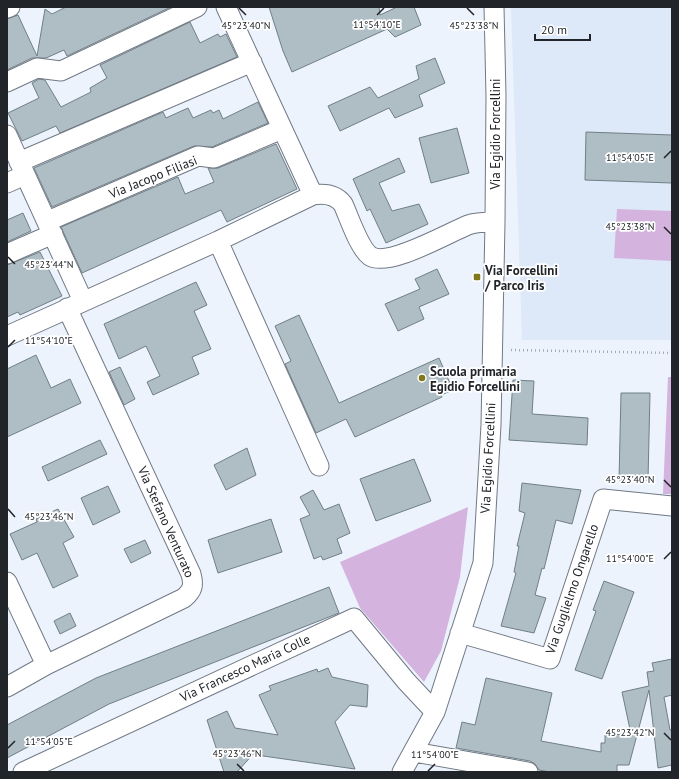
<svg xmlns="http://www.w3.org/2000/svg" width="679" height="779" font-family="'PT Sans',sans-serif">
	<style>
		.built { fill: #dde8f8 }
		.green { fill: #d5b3df }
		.building { fill: #afbec5; stroke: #707f85 }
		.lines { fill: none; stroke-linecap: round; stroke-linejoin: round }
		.minor-casing { stroke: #717984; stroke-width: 21 }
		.path { stroke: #a4aab2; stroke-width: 2.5; stroke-dasharray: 1 3; stroke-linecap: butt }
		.minor { stroke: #fff; stroke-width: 19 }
		.ticks { fill: none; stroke: #212429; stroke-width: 1.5 }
		.poi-dot { fill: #81771b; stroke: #fff; stroke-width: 1.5 }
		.labels { text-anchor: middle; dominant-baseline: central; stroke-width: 3.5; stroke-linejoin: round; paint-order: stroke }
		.street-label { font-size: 13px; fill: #212429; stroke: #fff }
		.poi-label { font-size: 13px; font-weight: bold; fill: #212429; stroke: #fff; text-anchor: start }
		.ticks-label { font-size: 10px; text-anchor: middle; fill: #212429; stroke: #fff; stroke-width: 3.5; stroke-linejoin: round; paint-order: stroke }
	</style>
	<rect width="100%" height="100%" fill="#ecf3fd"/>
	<path class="built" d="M511,7H672V340H522Z"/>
	<path class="green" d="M617,209L672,211V261L614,258Z
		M668,377H672V494H663Z
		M468,507L460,577L441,651L424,682L360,608L340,562Z"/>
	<path class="building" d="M66,7H171L67,56L64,50L46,58H32L7,70V19L18,15L37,56L45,9L52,14Z
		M269,7H379L380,15L397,7H414L421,25L395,37L387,29L292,72L283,51Z
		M190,22L200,43L218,34L220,37L226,34L237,57L60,133L56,126L22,141L8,113L39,98L32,83L39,79L45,80L61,107L91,92L90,88L107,78L100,65Z
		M435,58L445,83L419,95L423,106L395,118L389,108L340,131L328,106L370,87L378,98L419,79L416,66Z
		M258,102L268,123L212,147L194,146L52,207L34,168L163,112L166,118L188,108L193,118L211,110L213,113L219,110L223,119Z
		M457,128L469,173L431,183L419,138Z
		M586,132L672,135V183L585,180Z
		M276,144L297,189L227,222L221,210L82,273L61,227L178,177L185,194L214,182L208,168H218Z
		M399,158L405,172L379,183L392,211L419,204L428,224L386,243L370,209L367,211L353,179Z
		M23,213L31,231L7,242V220Z
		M40,252L62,296L20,315L18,312L7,317V265Z
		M437,269L449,294L419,307L424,319L398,331L385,304L420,289L415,279Z
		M196,282L207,305L194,311L211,349L192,357L199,374L153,395L147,382L160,376L146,346L119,359L104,324Z
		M299,315L339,403L439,358L453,390L441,395L442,397L355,437L346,419L316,433L285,364L291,361L275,326Z
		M36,355L51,388L70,379L81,403L7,437V369Z
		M120,367L135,399L124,405L109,372Z
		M513,380L534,381L532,414L588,418L587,445L509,440Z
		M621,393H650L648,480H619Z
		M100,440L107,454L48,481L42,467Z
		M247,448L256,475L226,490L214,465Z
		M414,459L431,501L376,521L360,479Z
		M522,483L581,490L572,524L556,520L544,569L542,568L535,595L546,598L534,633L501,626L516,573L514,572L519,546H517L525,513L519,511Z
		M108,486L120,512L93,525L81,498Z
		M313,490L324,510L339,504L350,533L337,539L342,553L323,560L321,556L314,559L300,519L310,515L300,497Z
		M58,509L74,537L63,543L78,576L53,588L37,553L22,560L10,534L37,522L36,519Z
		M271,519L282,552L218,573L208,540Z
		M145,540L151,553L131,563L124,549Z
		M604,581L634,592L602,679L575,670L596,611L593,610Z
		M329,587L339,613L109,704L7,758V725L96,678Z
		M70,613L76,626L60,634L54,621Z
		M672,659V695L664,697L670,730H672V765L658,768L649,690L629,765H617V772H550L539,770L535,764L530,761L456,748L462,722L475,725L486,678L552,693L541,741L601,752V743H605V735L631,734L622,692L649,686L647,672L654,671L652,663Z
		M328,668L332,677L368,685L367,707L350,705L335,722L355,769L256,755V751L237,772H224L207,720L227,711L235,728L278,735L259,695L271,690L269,686L317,669L318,672Z"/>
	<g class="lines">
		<defs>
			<path id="minor" d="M226,7L313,195
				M7,8L10,7
				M7,82L37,68L61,71L197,7
				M7,135L83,301
				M19,162L252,62
				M7,183L25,175
				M48,221L198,156L214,158L282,129
				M218,241L319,466
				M7,254L53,234
				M7,336L218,241L313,195C325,193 336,195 343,204C349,217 359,248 370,256C388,268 448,233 468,225C476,222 486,222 495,222
				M7,582L46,665
				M460,633L550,659L603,499L672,506
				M7,687L46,665L184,598C193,590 194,585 191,574L67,308
				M414,752L528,772
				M23,772L354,618L406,681L435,712
				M402,772L435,712L483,563L491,425L495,222L496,96L494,7"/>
		</defs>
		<use href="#minor" class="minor-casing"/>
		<path class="path" d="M511,350L672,353"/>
		<use href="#minor" class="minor"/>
	</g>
	<path class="ticks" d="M239,8L246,15M467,8L474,15M377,15L384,8M664,158L671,151M664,227L671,234M8,257L15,264M8,347L15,340M664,480L671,487M8,509L15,517M664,559L671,552M664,733L671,740M8,748L15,741M237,764L244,771M428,771L435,764"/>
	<g class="poi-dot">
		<rect x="473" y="273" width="8" height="8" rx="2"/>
		<circle cx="422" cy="378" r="4"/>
	</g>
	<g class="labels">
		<g class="street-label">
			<text transform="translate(495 134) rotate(-90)">Via Egidio Forcellini</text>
			<text transform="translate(153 177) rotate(-22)">Via Jacopo Filiasi</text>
			<text transform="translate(488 458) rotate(-87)">Via Egidio Forcellini</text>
			<text transform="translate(166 522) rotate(66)">Via Stefano Venturato</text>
			<text transform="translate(572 589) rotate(-71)">Via Guglielmo Ongarello</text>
			<text transform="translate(245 668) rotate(-25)">Via Francesco Maria Colle</text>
		</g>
		<g class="poi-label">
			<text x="485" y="270">Via Forcellini<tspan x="485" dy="15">/ Parco Iris</tspan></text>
			<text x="430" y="371">Scuola primaria<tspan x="430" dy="15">Egidio Forcellini</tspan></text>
		</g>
	</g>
	<g class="ticks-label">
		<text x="377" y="28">11°54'10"E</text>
		<text x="246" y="29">45°23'40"N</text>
		<text x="474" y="29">45°23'38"N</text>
		<text x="630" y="161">11°54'05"E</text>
		<text x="630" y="230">45°23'38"N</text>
		<text x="49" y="268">45°23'44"N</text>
		<text x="49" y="344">11°54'10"E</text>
		<text x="630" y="483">45°23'40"N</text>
		<text x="49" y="520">45°23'46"N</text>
		<text x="630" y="562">11°54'00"E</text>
		<text x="630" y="736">45°23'42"N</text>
		<text x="49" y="745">11°54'05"E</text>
		<text x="237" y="757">45°23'46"N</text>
		<text x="435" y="758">11°54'00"E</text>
	</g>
	<rect width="679" height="779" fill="none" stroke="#212429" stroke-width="16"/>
	<path d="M535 34v6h55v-6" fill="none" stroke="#212429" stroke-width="2"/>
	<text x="541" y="34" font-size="12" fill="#212429" stroke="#ffffff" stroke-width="3" paint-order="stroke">20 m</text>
</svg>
